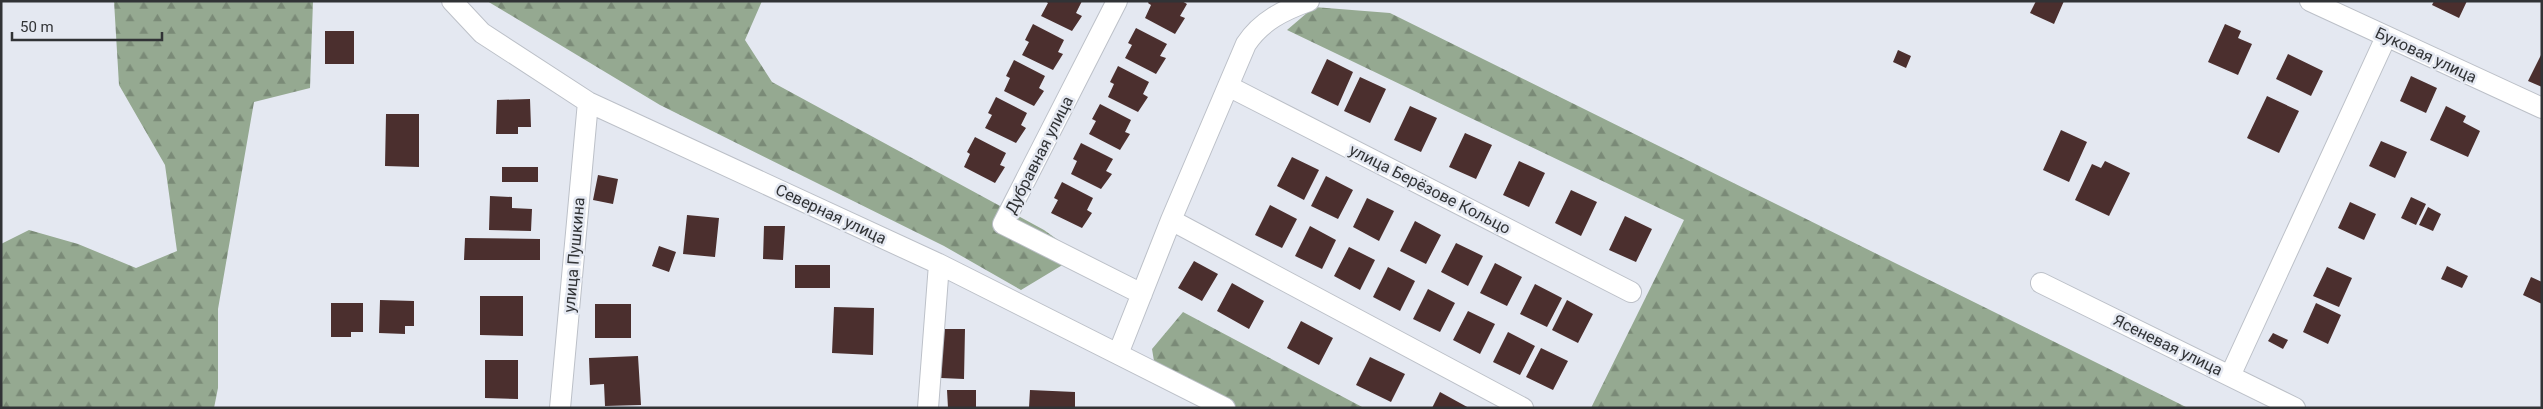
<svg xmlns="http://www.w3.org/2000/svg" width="2543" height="409" font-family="Roboto,sans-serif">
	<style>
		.forest { fill: url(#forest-firs) }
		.building { fill: #4b2f2e }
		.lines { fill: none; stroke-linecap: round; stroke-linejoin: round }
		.minor-casing { stroke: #bcc0c8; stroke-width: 22 }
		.minor { stroke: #fff; stroke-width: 20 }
		.labels { text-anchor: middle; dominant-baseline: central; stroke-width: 5; stroke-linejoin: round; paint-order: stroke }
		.street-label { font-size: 16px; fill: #313336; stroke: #e4e8f1 }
	</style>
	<defs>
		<pattern id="forest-firs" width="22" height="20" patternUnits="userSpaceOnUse" patternTransform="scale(1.25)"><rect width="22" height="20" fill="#95a991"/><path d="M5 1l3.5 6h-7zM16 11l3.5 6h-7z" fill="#7a8a77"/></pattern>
	</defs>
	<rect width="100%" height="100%" fill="#e4e8f1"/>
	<path class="forest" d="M114,1H313L310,88L254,102L218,309V388L214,408H1V244L29,230L78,244L136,268L177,251L165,165L119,85Z
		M487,1H762L745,40L772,82L1044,230L1079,255L1021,290L944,246L660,105Z
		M1314,7L1390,13L2188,408H1591L1684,220L1287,30Z
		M1183,312L1364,408H1229L1155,367L1152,349Z"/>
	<path class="building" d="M1045,1H1082L1076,13L1082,16L1072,31L1041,16L1048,3Z
		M1149,1H1182L1187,4L1180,16L1185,18L1175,34L1145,18L1151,5L1148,3Z
		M2036,1H2064L2054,24L2030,13Z
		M2434,1H2467L2459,18L2432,5Z
		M1033,24L1064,40L1058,52L1063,54L1053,70L1022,55L1029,42L1025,40Z
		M2225,24L2241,31L2238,38L2252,44L2238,75L2208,62Z
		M1136,28L1167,44L1160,56L1166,58L1156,74L1125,58L1132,45L1128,43Z
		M325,31H354V64H325Z
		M1898,50L1911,56L1906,68L1893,62Z
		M2542,53V87L2528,81Z
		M2288,54L2323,71L2311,96L2276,79Z
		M1327,59L1353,72L1338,106L1311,93Z
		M1014,60L1045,76L1039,88L1044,91L1034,106L1004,91L1010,78L1006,76Z
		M1118,66L1149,82L1143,94L1148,97L1138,112L1108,97L1114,84L1110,82Z
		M2411,76L2437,88L2426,113L2400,101Z
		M1360,77L1386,89L1370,123L1344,111Z
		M2267,96L2299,111L2279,153L2247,138Z
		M996,97L1027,113L1021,125L1026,128L1016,143L985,128L992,115L988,113Z
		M530,99L531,127H518V134H496L497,100Z
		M1100,104L1131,120L1125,132L1130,134L1120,150L1089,134L1096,121L1092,119Z
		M1410,106L1437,118L1421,152L1394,140Z
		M2446,106L2466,116L2463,122L2480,131L2468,157L2430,140Z
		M386,114H419V167L385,166Z
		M2061,130L2087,142L2069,182L2043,170Z
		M1465,133L1492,145L1476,179L1449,167Z
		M975,137L1006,153L1000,165L1005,167L995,183L964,167L970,154L967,152Z
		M2381,141L2407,152L2395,178L2369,166Z
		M1081,143L1113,159L1106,171L1112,174L1101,189L1071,174L1077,161L1073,159Z
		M1292,157L1319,170L1304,200L1277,186Z
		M1519,161L1545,173L1529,207L1503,195Z
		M2105,161L2130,173L2109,216L2075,200L2092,164L2101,168Z
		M502,167H538V182H502Z
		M598,175L618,179L613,204L593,200Z
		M1326,176L1353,190L1338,219L1311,206Z
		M1062,182L1093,198L1087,210L1092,213L1082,228L1051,213L1058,200L1054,198Z
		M1571,190L1597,202L1581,236L1555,223Z
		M490,196L512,197V208L532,209L531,231L489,230Z
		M2411,197L2426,204L2416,225L2401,218Z
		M1367,198L1394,211L1379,241L1353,227Z
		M2350,202L2376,214L2364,240L2338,228Z
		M1270,205L1297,219L1282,248L1255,235Z
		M2428,207L2441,214L2433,231L2419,225Z
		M687,215L719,218L715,257L683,254Z
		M1625,216L1652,229L1636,262L1609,250Z
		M1415,221L1441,235L1426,264L1400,251Z
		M764,226H785L783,260L763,259Z
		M1310,226L1336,240L1322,269L1295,256Z
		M465,238L540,239V260H464Z
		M1456,243L1483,256L1468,286L1441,272Z
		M659,246L676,252L669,272L652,266Z
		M1349,247L1375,260L1360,290L1334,276Z
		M1194,261L1218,274L1202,301L1178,288Z
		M1495,263L1522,277L1507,306L1480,293Z
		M795,265H830V288H795Z
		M2447,266L2468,276L2462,288L2441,279Z
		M1388,267L1415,281L1400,311L1373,297Z
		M2327,267L2352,278L2339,307L2313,296Z
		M2531,277L2542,282V304L2523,295Z
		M1232,283L1264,301L1249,329L1217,311Z
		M1535,284L1562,298L1547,327L1520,314Z
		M1428,289L1455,303L1440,332L1413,319Z
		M480,296H523V336L480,335Z
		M380,300L414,301V326H405V334L379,333Z
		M1567,300L1593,314L1578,343L1552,330Z
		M331,303H363V332H351V337H331Z
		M2316,303L2341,315L2328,344L2303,332Z
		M595,304H631V338H595Z
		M834,307L874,308L873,355L832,353Z
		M1468,311L1495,324L1480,354L1453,340Z
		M1301,321L1333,338L1319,365L1287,348Z
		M943,329H965L964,379L941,378Z
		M1508,332L1535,346L1520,375L1493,362Z
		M2273,333L2288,340L2283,349L2268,341Z
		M1541,348L1568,361L1553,390L1526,377Z
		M638,356L641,405L605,406L604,384L590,385L589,358Z
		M1370,357L1405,374L1391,402L1356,385Z
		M485,360H518V399L485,398Z
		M947,390H976V408H948Z
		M1030,390L1075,392V408H1029Z
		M1440,392L1469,408H1432Z"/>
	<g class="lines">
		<defs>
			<path id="minor" d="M452,1L482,33L588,102L939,264L1225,408
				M1117,1L1003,224L1142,294
				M2310,1L2542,108
				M1228,86L1631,292
				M1171,220L1523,408
				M2041,283L2295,408
				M1118,354L1171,220L1246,44C1261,21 1284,10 1309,1
				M2230,376L2386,37
				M560,408L588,102
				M928,408L939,264"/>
		</defs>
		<use href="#minor" class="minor-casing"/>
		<use href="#minor" class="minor"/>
	</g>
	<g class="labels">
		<g class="street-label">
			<text transform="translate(2426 55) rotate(25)">Буковая улица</text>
			<text transform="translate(1039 155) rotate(-63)">Дубравная улица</text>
			<text transform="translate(1430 189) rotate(27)">улица Берёзове Кольцо</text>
			<text transform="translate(831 214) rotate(25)">Северная улица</text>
			<text transform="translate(574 255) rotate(-85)">улица Пушкина</text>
			<text transform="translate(2168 345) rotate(26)">Ясеневая улица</text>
		</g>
	</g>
	<rect width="2543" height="409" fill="none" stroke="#313336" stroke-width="5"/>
	<path d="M12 32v8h150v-8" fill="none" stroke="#313336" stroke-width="2.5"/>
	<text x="20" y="32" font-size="15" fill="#313336" stroke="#e4e8f1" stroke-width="4" paint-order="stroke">50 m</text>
</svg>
